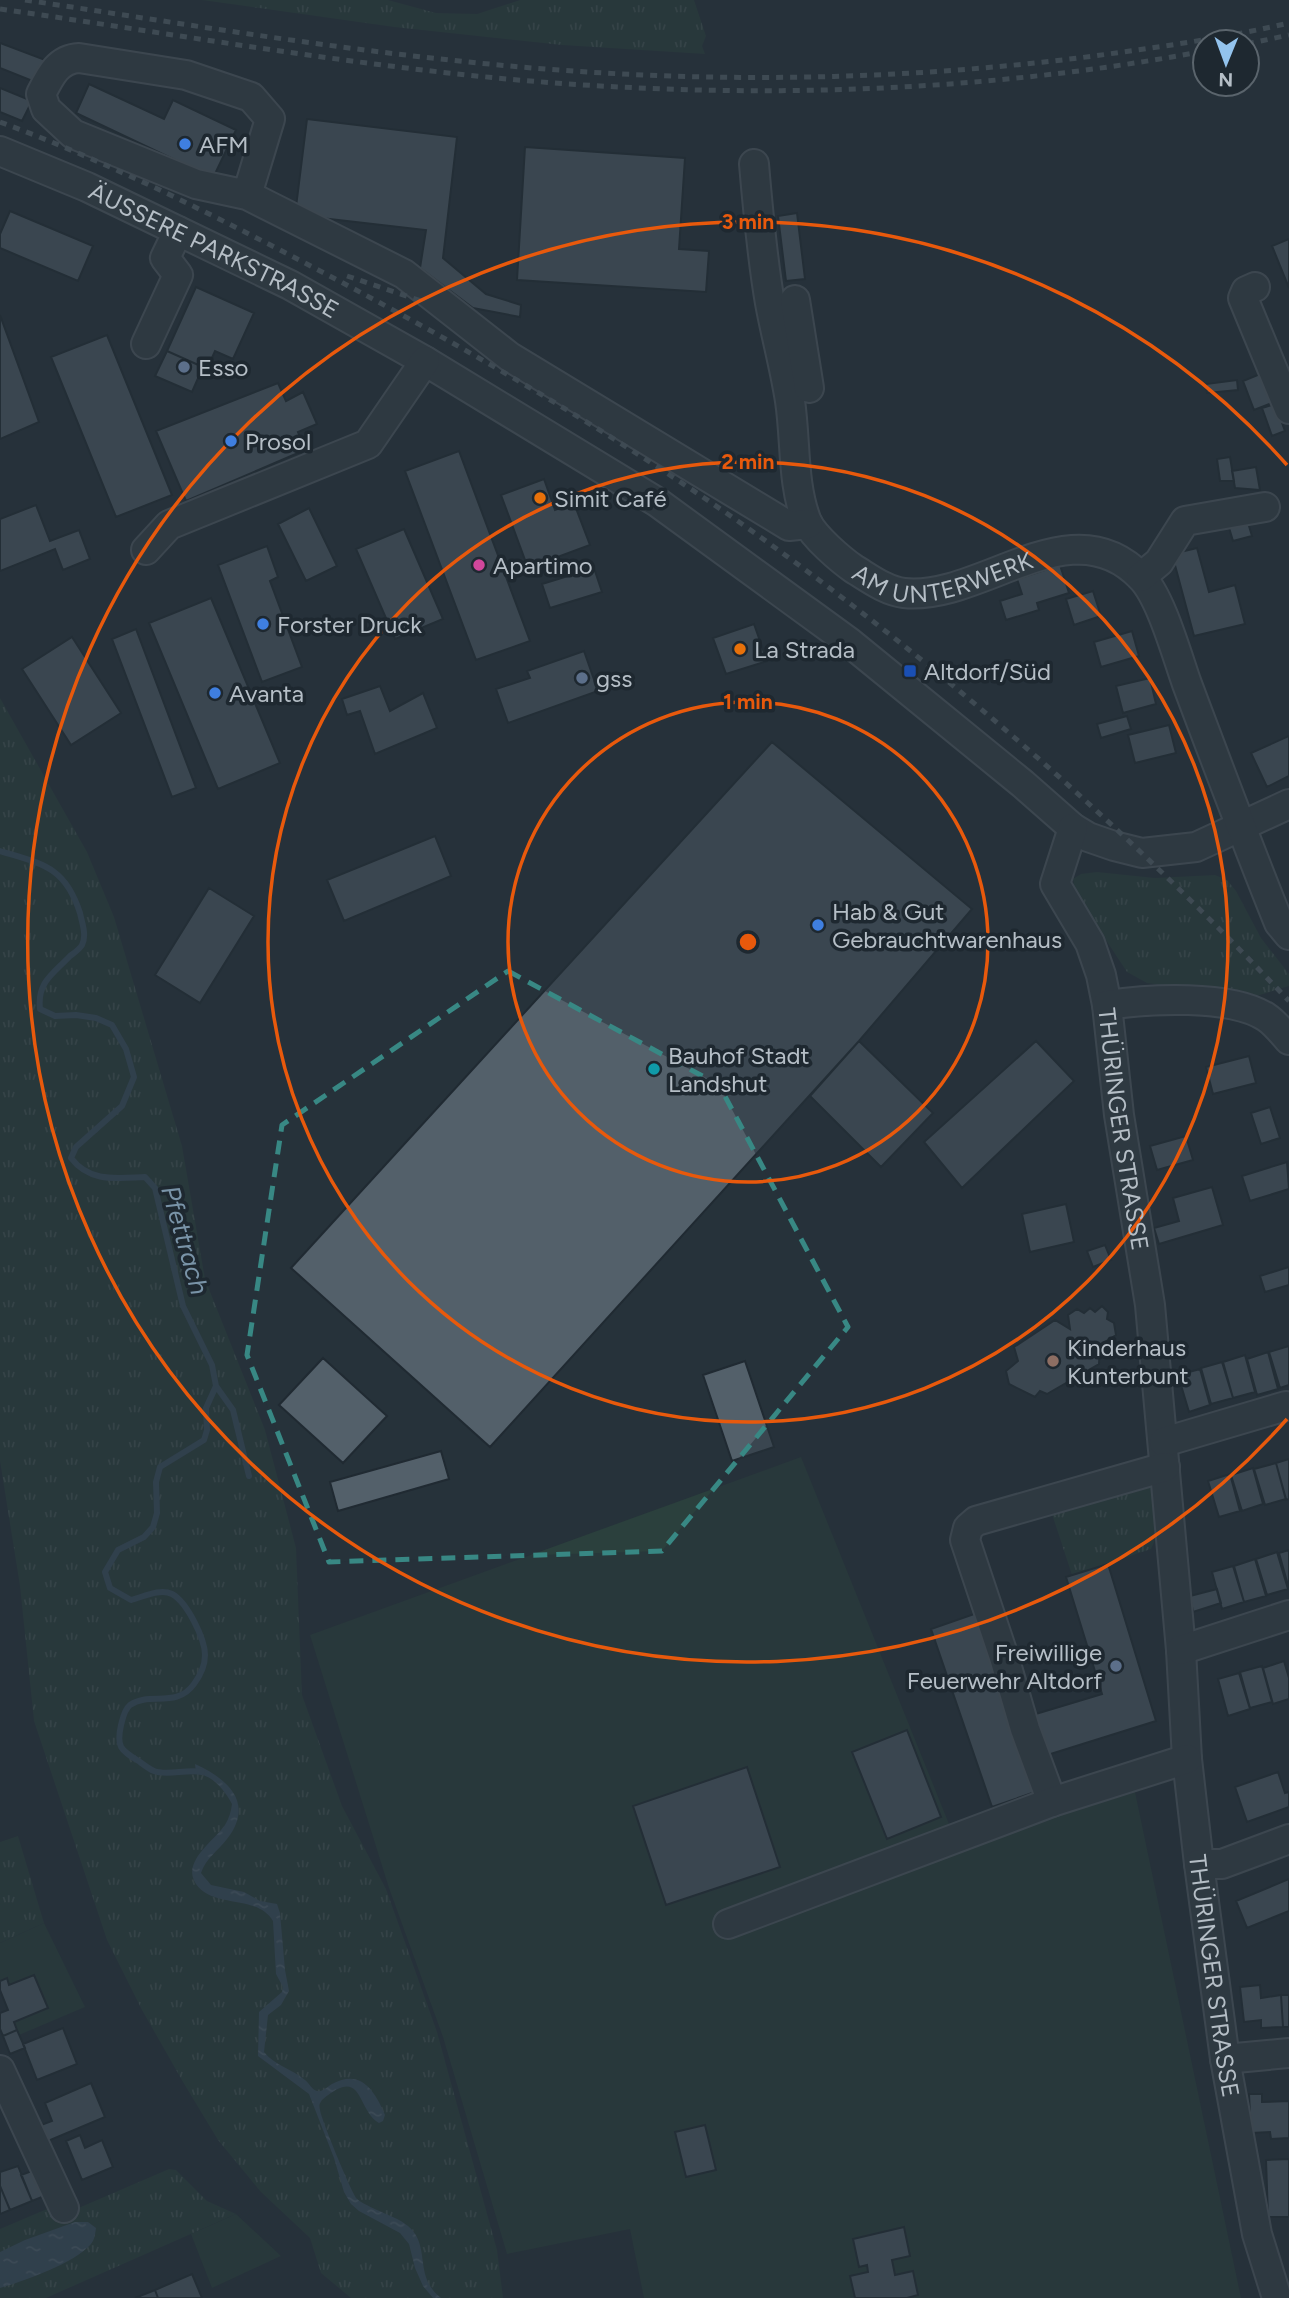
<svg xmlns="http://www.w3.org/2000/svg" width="1289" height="2298" font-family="Figtree,sans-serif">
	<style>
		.grass { fill: url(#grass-tufts) }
		.green { fill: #2b403d }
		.water { fill: url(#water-ripples) }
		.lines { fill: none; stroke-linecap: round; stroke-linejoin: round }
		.stream { stroke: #3d5262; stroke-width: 6 }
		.building { fill: #53606a; stroke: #202a32; stroke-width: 2 }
		.minor-casing { stroke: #576169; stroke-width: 32 }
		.minor { stroke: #39434b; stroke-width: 28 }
		.rail { stroke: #5c6871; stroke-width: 5; stroke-dasharray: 7 7; stroke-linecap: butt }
		.marked { fill: none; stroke: #388884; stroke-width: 5; stroke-dasharray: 14 9; stroke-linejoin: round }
		.ring { fill: none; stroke: #e8590c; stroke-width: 3.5 }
		.shop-dot { fill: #3f7fe0; stroke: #1e2830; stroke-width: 2.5 }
		.service-dot { fill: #5c6f8a; stroke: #1e2830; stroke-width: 2.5 }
		.food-dot { fill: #e8710a; stroke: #1e2830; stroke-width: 2.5 }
		.hotel-dot { fill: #d1479c; stroke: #1e2830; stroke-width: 2.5 }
		.transit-dot { fill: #1a4fb4; stroke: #1e2830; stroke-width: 2.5 }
		.culture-dot { fill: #0f9aa8; stroke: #1e2830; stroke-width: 2.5 }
		.education-dot { fill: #8d6e63; stroke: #1e2830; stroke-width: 2.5 }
		.labels { text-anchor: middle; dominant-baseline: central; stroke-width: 7; stroke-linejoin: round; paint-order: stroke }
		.poi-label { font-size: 24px; fill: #b5bec6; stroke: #1e2830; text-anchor: start }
		.street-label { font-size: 24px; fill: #b5bec6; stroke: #1e2830 }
		.water-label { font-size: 26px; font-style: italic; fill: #7993a7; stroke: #1e2830 }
		.centre { fill: #e8590c; stroke: #1e2830; stroke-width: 3.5 }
		.ring-label { font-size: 21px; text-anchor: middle; font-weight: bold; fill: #e8590c; stroke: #1e2830; stroke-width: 7; stroke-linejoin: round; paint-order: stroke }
	</style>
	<defs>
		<pattern id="grass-tufts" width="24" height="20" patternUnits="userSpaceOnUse" patternTransform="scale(1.75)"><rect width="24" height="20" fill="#2b403d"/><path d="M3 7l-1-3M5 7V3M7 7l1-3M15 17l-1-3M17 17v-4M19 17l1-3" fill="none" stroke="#485a58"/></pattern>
		<pattern id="water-ripples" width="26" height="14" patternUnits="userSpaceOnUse" patternTransform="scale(1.75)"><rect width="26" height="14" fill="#3d5262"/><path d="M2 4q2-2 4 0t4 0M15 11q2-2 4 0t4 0" fill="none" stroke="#576977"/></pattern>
	</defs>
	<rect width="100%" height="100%" fill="#26323a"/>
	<path class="grass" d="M202,0H388L436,13L477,14L520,0H694L706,36L702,46L705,54L562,45L394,27Z
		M0,698L87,852L114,917L182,1146L205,1279L265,1430L296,1548L302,1695L342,1806L386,1889L437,2032L497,2250L503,2298H351L321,2273L310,2238L261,2192L218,2140L183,2082L142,2010L107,1940L34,1721L20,1586L0,1461Z
		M1097,872L1155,878L1215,875L1227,880L1236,891L1261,938L1289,974V986L1250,998L1147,983L1127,972L1075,893L1073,879L1081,874Z
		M1152,1481C1157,1503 1162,1529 1151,1549L1072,1575L1051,1511Z
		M18,1836L44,1923L0,1943V1842Z
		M169,2169L176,2170L207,2201L236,2214L46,2298H0V2229L54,2206L60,2216Z"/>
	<path class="green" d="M801,1457L949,1824L952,1849L1135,1792L1241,2298H644L630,2229L507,2254L443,2037L389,1888L310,1635Z
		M44,1923L85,2007L19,2035L14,2022L48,2008L34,1975L9,1985L7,1978L0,1981V1943Z
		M236,2214L281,2256L212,2288L191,2234Z"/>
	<path class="water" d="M195,1764C228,1779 255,1803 227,1839C218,1851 206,1858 201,1873L211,1885L244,1892L260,1901L277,1904L280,1913L285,1970L289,1991L281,2005L268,2015L264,2052C274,2065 292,2069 305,2080C309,2083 312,2090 317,2091C323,2092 327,2087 332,2084C361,2068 375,2091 385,2115L383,2121L379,2123C356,2110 364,2064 322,2100C319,2105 319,2104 320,2110C321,2119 352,2194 357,2199C372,2211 401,2216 413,2231C429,2251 415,2278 441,2298H433L423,2286L415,2268L409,2244L400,2233L359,2211L351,2204L344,2192L334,2158L309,2094L258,2056L259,2012L282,1992L283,1987L276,1974L273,1921C257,1894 213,1909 196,1884C181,1862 214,1841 225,1825C229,1818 231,1812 232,1804C224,1789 213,1776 196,1773Z
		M75,2222H88L96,2228C95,2234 95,2239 91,2244C75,2263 24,2281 0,2288V2252L25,2240Z"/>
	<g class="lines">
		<path class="stream" d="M0,851C42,864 65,866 80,913C82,923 87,935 82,945C80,949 74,953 70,956C53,974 37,982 40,1009L55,1016L76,1015L96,1018L112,1025L126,1049L134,1077L122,1106L76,1147L71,1158C90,1183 117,1178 145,1177L155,1188L183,1306L212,1365L216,1386L206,1408L207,1430L204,1440L160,1467L156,1482L157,1513L153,1527L144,1537L118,1550L105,1572L110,1588L131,1600C143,1597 160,1588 172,1594C187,1602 205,1639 205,1655C205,1665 200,1676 194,1684C176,1709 150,1691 130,1705C124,1710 123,1718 121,1725C116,1748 121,1750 140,1762C144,1765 149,1769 154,1771C166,1776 187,1769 202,1772
			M216,1386L233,1410L249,1476"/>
	</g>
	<path class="building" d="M0,43L48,61L40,84L0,68Z
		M89,84L164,119L173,100L236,130L213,178L76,113Z
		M0,88L32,101L22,121L0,112Z
		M307,119L457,137L443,258L486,294L521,305L520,317L473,308L420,268L426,230L295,215Z
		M525,147L685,158L679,249L709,251L706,292L517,280Z
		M10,211L93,246L78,281L0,248V234Z
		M797,213L805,279L786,281L778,216Z
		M1289,239V288L1272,246Z
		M196,287L254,313L233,359L215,351L207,369L167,351Z
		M0,315L39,422L0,439Z
		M107,335L172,495L116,517L51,357Z
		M167,351L203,367L192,392L155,376Z
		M1260,374L1272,403L1254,410L1243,381Z
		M1237,380L1238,390L1207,393L1206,384Z
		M278,383L286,401L303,392L317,424L298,432L305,450L186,501L156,431Z
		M1275,404L1285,431L1272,436L1262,408Z
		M459,451L530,641L476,660L405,471Z
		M1230,457L1234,481H1220L1217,459Z
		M1256,467L1260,490L1235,488L1232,471Z
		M544,479L555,510L574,503L590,545L528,568L501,495Z
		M36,505L50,541L79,530L90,559L63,570L55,549L0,571V519Z
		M309,508L337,566L306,581L278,524Z
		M1246,516L1252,536L1233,541L1227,521Z
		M404,529L443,619L395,639L356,549Z
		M267,546L278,577L270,581L302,667L262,682L218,565Z
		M1197,548L1209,592L1235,585L1245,624L1194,636L1172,554Z
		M1060,565L1069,593L1037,603L1039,610L1006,620L1000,601L1022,594L1017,579Z
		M594,568L602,592L550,608L542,584Z
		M1093,591L1101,616L1074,625L1066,599Z
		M211,598L280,763L218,789L149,623Z
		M754,624L767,661L726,674L713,638Z
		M136,629L196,788L172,797L112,639Z
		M1132,631L1139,656L1101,667L1094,642Z
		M72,637L121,713L71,745L22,669Z
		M584,651L598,691L508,723L496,689L530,678L527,671Z
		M1150,678L1156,704L1123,713L1116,686Z
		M380,686L390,711L423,693L437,728L375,754L360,711L347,715L342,699Z
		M1127,716L1131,729L1101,738L1097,724Z
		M1169,725L1176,753L1135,763L1128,735Z
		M1289,736V776L1267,787L1251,753Z
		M772,742L972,909L859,1041L490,1447L291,1268Z
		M435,836L451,876L344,921L327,880Z
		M209,888L254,916L200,1003L155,975Z
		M859,1041L933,1113L881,1167L810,1096Z
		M1036,1041L1074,1081L962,1188L924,1142Z
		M1249,1056L1256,1083L1213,1094L1206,1067Z
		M1270,1107L1280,1138L1261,1144L1251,1113Z
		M1186,1136L1193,1160L1157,1170L1150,1146Z
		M1287,1162L1289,1189L1250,1201L1242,1176Z
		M1212,1187L1223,1225L1159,1244L1154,1228L1179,1221L1173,1198Z
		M1066,1204L1074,1242L1030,1252L1022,1214Z
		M1105,1245L1111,1260L1093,1267L1087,1251Z
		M1289,1267V1285L1265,1292L1260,1276Z
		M1102,1306L1108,1312L1107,1319L1114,1323L1116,1335L1100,1345L1099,1364L1047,1394L1040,1391L1035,1397L1009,1384L1006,1371L1018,1361L1014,1347L1055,1320L1070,1329L1068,1315L1077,1309L1084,1313L1090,1308L1095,1312Z
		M1289,1346V1385L1280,1388L1269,1352Z
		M1268,1352L1278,1389L1257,1395L1247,1359Z
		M1245,1355L1255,1392L1233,1398L1223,1362Z
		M323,1358L387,1416L343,1463L279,1405Z
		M745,1361L774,1447L732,1461L703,1375Z
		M1222,1362L1233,1398L1211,1404L1201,1368Z
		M1200,1369L1210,1405L1189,1412L1178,1375Z
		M441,1451L449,1479L338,1511L330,1482Z
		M1289,1459V1499L1286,1500L1276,1463Z
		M1276,1463L1286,1499L1265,1505L1254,1469Z
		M1253,1468L1263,1504L1242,1511L1231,1475Z
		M1230,1474L1240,1511L1219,1517L1208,1481Z
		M1289,1550V1589L1279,1553Z
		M1277,1552L1288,1589L1267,1595L1256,1559Z
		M1255,1559L1266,1596L1244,1602L1234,1566Z
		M1108,1564L1156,1721L1041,1757L1029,1716L1102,1694L1066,1577Z
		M1233,1566L1244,1602L1222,1609L1212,1572Z
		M1217,1589L1221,1603L1193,1612L1190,1596Z
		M977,1613L1038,1791L992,1807L931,1629Z
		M1284,1661L1289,1678V1699L1273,1704L1263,1668Z
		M1262,1666L1272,1702L1250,1708L1240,1672Z
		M1239,1673L1250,1709L1228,1716L1218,1679Z
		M907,1730L941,1817L887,1839L852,1752Z
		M747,1767L780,1867L666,1905L633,1806Z
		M1278,1772L1285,1793L1289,1792V1807L1247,1822L1235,1787Z
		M1289,1879V1911L1247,1928L1236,1901Z
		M34,1975L48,2008L14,2022L17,2030L3,2036L0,2029V2013L8,2010L0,1990V1981L7,1978L9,1985Z
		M1260,1985L1261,1998L1281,1995L1283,2027L1261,2028V2020L1244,2022L1240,1987Z
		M1281,1995H1289V2027H1283Z
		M63,2028L77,2064L37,2080L23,2044Z
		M17,2030L25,2048L10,2054L3,2036Z
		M91,2083L105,2117L48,2141L41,2125L52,2121L45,2103Z
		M1249,2094H1262V2102L1289,2101V2138L1271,2139L1270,2132L1251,2133Z
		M705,2125L716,2170L686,2177L675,2132Z
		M80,2135L85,2148L102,2140L113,2167L82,2180L66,2141Z
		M1289,2159V2217H1268L1266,2160Z
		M18,2166L32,2201L10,2210L0,2186V2172Z
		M37,2169L47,2195L32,2201L21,2175Z
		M0,2186L10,2210L0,2214Z
		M904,2227L910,2256L892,2260L895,2275L913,2271L918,2295L907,2298H855L850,2276L868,2272L867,2265L859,2267L853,2239Z
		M192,2274L202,2298H158L155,2290Z
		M155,2290L158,2298H135Z"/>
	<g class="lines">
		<defs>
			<g id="minor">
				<path id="s1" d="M0,151L87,187L290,285L425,361L657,502L849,642L1023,784L1073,828L1088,837L1114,846L1142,853L1196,847L1289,804"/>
				<path id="s2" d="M754,164C758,211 762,257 770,303C776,336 785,368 790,401C796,441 792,484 807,522C814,537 841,560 854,569C869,578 886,591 904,593C983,601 1071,504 1141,577C1161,597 1177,656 1187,684C1217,764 1247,844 1279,923L1289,935"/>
				<path d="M247,195L196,184L73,134L46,109L41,94C50,76 58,59 79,58L186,75L251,97L270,119L247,195L404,274L510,357L789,526L808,524"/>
				<path d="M1255,287L1246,291L1243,298L1289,409"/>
				<path d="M795,300L809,388"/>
				<path d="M146,344L178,275L165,258L178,231"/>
				<path d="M146,550L169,525L368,444L425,361"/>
				<path d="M1141,577L1159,562L1185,521L1265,507"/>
				<path id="s3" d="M1073,828L1055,884L1090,943L1101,975L1107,1005L1119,1115L1150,1305L1181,1650L1187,1759L1199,1864L1225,2059L1257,2234L1277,2298"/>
				<path d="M1107,1005C1148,999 1230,994 1266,1017C1275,1023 1282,1032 1289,1040"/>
				<path d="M1164,1442L1286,1406"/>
				<path d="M1181,1650L1289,1615"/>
				<path d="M1052,1802L1025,1729L1004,1657L965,1540L968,1528L976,1521L1165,1467"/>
				<path d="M1199,1864H1222L1289,1839"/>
				<path d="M728,1924L1052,1802L1187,1759"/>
				<path d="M1225,2059L1289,2053"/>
				<path d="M0,2070L64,2208"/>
			</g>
		</defs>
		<use href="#minor" class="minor-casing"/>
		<use href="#minor" class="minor"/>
		<path class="rail" d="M25,0C173,22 320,47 469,62C677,84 886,83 1094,56C1159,47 1225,38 1289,23
			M0,9C168,33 337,63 507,79C739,100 976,94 1205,51
			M1247,44L1289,35
			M0,122C117,165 233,225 343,283C480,356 615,435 742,524C940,664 1123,825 1289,1001
			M347,276L421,301"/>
	</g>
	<path d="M0 0H1289V2298H0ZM508,971L719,1085L848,1327L662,1551L329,1562L247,1355L282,1125Z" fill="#26323a" fill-opacity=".55" fill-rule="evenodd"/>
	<path class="marked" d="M508,971L719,1085L848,1327L662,1551L329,1562L247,1355L282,1125Z"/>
	<g class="ring">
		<circle cx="748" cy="942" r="240"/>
		<circle cx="748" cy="942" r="480"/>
		<path d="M1287 1419A720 720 0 1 1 1287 465"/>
	</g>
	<g class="shop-dot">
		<circle cx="185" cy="144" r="7"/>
		<circle cx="231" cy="441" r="7"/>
		<circle cx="263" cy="624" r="7"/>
		<circle cx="215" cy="693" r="7"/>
		<circle cx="818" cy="925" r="7"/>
	</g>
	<g class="service-dot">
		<circle cx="184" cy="367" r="7"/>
		<circle cx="582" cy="678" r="7"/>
		<circle cx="1116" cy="1666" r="7"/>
	</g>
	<g class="food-dot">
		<circle cx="540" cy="498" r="7"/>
		<circle cx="740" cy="649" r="7"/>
	</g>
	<circle class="hotel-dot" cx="479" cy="565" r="7"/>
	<rect class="transit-dot" x="903" y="664" width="14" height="14" rx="3.5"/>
	<circle class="culture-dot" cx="654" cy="1069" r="7"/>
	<circle class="education-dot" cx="1053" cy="1361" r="7"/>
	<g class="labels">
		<g class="poi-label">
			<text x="199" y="144">AFM</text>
			<text x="198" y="367">Esso</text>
			<text x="245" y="441">Prosol</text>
			<text x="554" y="498">Simit Café</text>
			<text x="493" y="565">Apartimo</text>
			<text x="277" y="624">Forster Druck</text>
			<text x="754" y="649">La Strada</text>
			<text x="924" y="671">Altdorf/Süd</text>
			<text x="596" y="678">gss</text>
			<text x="229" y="693">Avanta</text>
			<text x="832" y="911">Hab &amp; Gut<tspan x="832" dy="28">Gebrauchtwarenhaus</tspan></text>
			<text x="668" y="1055">Bauhof Stadt<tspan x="668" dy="28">Landshut</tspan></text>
			<text x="1067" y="1347">Kinderhaus<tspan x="1067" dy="28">Kunterbunt</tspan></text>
			<text x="1102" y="1652" text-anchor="end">Freiwillige<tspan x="1102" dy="28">Feuerwehr Altdorf</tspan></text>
		</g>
		<g class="street-label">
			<text stroke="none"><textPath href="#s1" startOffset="236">ÄUSSERE PARKSTRASSE</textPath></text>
			<text stroke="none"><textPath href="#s2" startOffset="525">AM UNTERWERK</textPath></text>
			<text stroke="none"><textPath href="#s3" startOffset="317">THÜRINGER STRASSE</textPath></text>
			<text stroke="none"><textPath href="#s3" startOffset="1169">THÜRINGER STRASSE</textPath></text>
		</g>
		<g class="water-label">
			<text transform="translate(185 1240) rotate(74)">Pfettrach</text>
		</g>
	</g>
	<circle cx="748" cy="942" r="10" class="centre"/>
	<g class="ring-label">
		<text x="748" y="229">3 min</text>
		<text x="748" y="469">2 min</text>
		<text x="748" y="709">1 min</text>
	</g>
	<g transform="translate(1226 63) rotate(181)"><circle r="33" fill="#1e2830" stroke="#5a646c" stroke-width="2"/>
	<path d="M0-5L12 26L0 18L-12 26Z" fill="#93c3ed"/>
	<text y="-10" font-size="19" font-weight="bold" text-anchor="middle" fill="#b5bec6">N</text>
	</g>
</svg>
